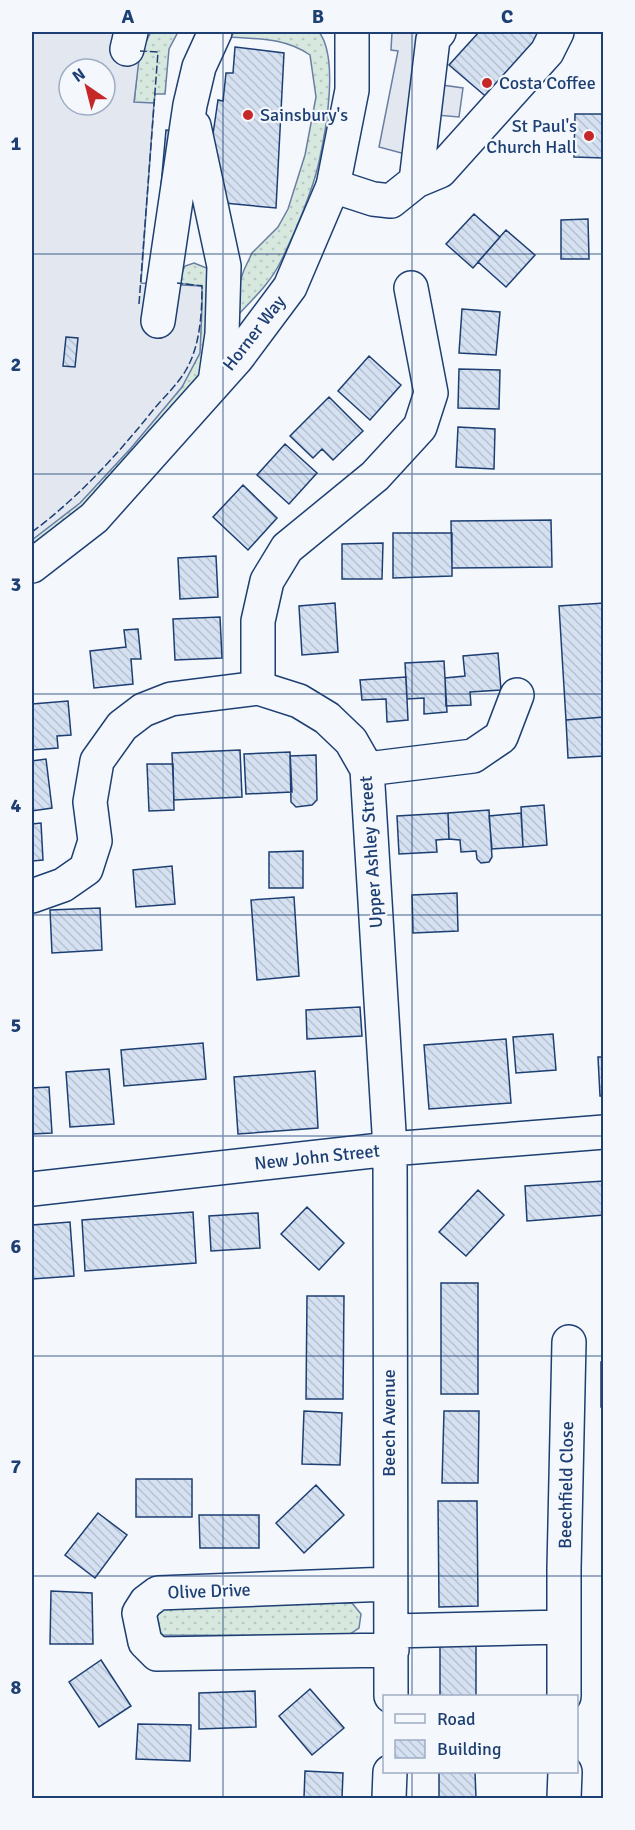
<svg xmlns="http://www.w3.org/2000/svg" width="635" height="1830" font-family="Signika,sans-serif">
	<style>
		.grass { fill: url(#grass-dots); stroke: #687fa3; stroke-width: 1.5 }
		.parking { fill: #e3e8f0; stroke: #687fa3; stroke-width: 1.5; fill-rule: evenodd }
		.building { fill: url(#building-back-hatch); stroke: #1d3f73; stroke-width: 1.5 }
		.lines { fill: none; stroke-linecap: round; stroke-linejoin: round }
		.minor-casing { stroke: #1d3f73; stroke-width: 36 }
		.major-casing { stroke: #1d3f73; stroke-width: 36 }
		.minor { stroke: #f4f7fb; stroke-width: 33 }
		.major { stroke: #f4f7fb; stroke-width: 33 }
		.fence { stroke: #1d3f73; stroke-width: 1.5; stroke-dasharray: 8 3; stroke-linecap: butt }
		.grid { fill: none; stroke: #1d3f73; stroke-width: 1.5; stroke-opacity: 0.55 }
		.poi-dot { fill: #c62828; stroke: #f4f7fb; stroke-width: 2 }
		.labels { text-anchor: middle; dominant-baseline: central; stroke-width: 4.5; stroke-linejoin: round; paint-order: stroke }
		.poi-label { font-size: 18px; fill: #1d3f73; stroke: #f4f7fb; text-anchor: start }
		.street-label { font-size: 18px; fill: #1d3f73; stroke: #f4f7fb }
		.neatline { fill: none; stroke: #1d3f73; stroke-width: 2 }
		.grid-label { font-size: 20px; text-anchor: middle; font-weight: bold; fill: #1d3f73 }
	</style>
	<defs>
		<pattern id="grass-dots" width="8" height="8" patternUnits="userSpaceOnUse" patternTransform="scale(1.5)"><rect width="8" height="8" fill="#d7e8df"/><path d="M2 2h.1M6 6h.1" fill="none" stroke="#b8c8c3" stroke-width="1.8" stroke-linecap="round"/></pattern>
		<pattern id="building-back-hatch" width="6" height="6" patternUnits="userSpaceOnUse" patternTransform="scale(1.5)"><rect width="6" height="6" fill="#d5e0f0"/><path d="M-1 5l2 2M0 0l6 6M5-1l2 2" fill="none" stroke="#b6c1d1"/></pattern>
	</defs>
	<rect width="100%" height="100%" fill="#f4f7fb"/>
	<path class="grass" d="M151,32H178L169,49L165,94H155L154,103H134L139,55Z
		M235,32H319C339,58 326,131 319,162C313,190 294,235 281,261C271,282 254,298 238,315L237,290L244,270L252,253L278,227L288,209L305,155L316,97L310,55C285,38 260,39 230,37Z
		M194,263L209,269L204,368L195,387L120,474L32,550V532L201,286L177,283L185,266Z
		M352,1603L361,1614L359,1628L347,1636L163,1635L153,1626V1617L162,1606Z"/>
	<path class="parking" d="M32,32H113V36L140,51L134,102L154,103L141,283L202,286V308L200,353L182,387L131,448L80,503L32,540ZM69,69H105V105H69Z
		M392,32H429L428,83L463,88L459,117L425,114L420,158L379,147L398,51L391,50Z"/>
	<path class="building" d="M479,32H535L543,39L490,100L449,65Z
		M235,47L284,53L276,208L160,197L166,130L213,134L218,100L223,101L226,73H233Z
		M575,114H604V158L574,157Z
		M474,214L500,237L473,268L446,244Z
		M588,219L589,259H561V220Z
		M506,230L535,255L506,287L478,262Z
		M462,309L500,312L496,355L459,353Z
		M66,337L78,338L75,367L63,366Z
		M369,356L401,385L370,420L338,391Z
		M459,369L500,370L499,409L458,408Z
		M329,397L363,431L333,460L322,449L313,458L290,436Z
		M458,427L495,429L494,469L456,467Z
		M285,444L317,473L289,504L257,475Z
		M243,485L277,518L248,550L213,517Z
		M551,520L552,567L452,568L451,521Z
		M393,533H452V576L393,578Z
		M383,543L382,579H342V544Z
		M216,556L218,597L180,599L178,558Z
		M335,603L338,652L302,655L299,606Z
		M604,603V717L566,720L559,606Z
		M220,617L222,658L175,660L173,619Z
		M138,629L141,659H131L133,684L94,688L90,651L126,647L124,630Z
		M498,653L501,690L470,692L471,705L446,706L445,678L465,676L463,656Z
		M444,661L447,712L424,714V698L407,699L405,663Z
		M406,677L408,720L387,722L386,699L362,700L360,680Z
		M68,701L71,735L57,736L58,748L32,750V704Z
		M604,717V756L568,758L566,720Z
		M240,750L242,797L174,800L172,753Z
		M290,752L292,792L246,794L244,754Z
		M316,755L317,800L312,805L296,807L291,802L290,756Z
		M46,759L52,808L32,811V761Z
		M147,764H173L174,810L149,811Z
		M544,805L547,845L523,847L521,807Z
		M489,810L492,857L489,862L481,863L477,859L476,851L461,852L460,840L449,839L448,813Z
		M448,813L449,839L436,840L437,852L399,854L397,816Z
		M521,813L523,847L492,849L489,816Z
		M41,823L43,860L32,861V824Z
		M303,851V888H269V852Z
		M172,866L175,904L136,907L133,870Z
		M457,893L458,931L413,933L412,895Z
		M294,897L299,976L257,980L251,900Z
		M100,908L102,950L52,953L50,910Z
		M360,1007L362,1036L307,1039L306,1010Z
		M553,1034L556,1070L516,1073L513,1037Z
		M506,1039L511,1103L429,1109L424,1045Z
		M203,1043L206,1079L124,1086L121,1050Z
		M598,1057H604V1096H600Z
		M109,1069L114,1124L70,1127L66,1072Z
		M315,1071L318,1128L238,1134L234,1077Z
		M49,1087L52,1133L32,1134V1088Z
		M604,1181V1215L527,1221L525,1186Z
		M478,1190L504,1215L466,1256L439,1232Z
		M307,1207L344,1243L319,1270L281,1234Z
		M193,1212L196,1263L85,1271L82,1220Z
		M258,1213L260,1248L211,1251L209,1216Z
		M70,1222L74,1276L32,1279V1225Z
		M441,1283H478V1394H441Z
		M307,1296H344L343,1399H306Z
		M601,1362H604V1407H601Z
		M304,1411L342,1413L340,1465L302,1464Z
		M444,1411H479L478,1483H442Z
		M136,1479H192V1517H136Z
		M316,1485L344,1515L304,1553L276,1523Z
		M438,1501H477L478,1606L439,1607Z
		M98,1513L127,1535L95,1578L65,1555Z
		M199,1515H259V1548H200Z
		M51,1591L92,1593L93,1644H50Z
		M440,1646H476V1696H440Z
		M101,1660L131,1706L99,1727L69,1682Z
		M310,1689L344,1728L312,1755L279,1716Z
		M255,1691L256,1727L199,1729V1693Z
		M138,1724L191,1725L190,1761L136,1759Z
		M305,1771L343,1773L342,1798H304Z
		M439,1772H475L476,1798H439Z"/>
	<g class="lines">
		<defs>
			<path id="minor" d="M127,49L131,32
				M194,126L224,266L222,334L215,382
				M416,181L440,171L547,52L557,32
				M333,186L373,199L391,201L416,181L433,39L439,32
				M158,321L190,105L199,67L215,32
				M258,688V621L267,581L287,548L375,476L420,427L431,393L411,288
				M367,769L473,756L501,737L517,695
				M32,896L63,885L86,869L95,841L90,802L97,761L122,726L143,710L171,699L258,688L299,701L327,718L351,741L367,769L390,1149L391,1696
				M32,1189L390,1149L604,1132
				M389,1584L158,1593L146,1602L139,1613L145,1642L157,1654L392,1650
				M392,1631L563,1627
				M564,1696V1569L569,1342
				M389,1798L390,1772
				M564,1798L565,1772"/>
			<path id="major" d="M32,566L94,518L237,358L290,287L333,186L352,90V32"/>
		</defs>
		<use href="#minor" class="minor-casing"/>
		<use href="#major" class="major-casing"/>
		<use href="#minor" class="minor"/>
		<use href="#major" class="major"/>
		<path class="fence" d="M139,304L158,52L140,51
			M32,532C79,497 117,455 154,409C164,397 178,384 186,370C200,346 202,314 202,286L177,283"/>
	</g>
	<path class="grid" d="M223,32V1798M412,32V1696M32,254H604M32,474H604M32,694H604M32,915H604M32,1136H604M32,1356H604M32,1576H604M412,1772V1798"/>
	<g class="poi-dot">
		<circle cx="487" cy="83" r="6"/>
		<circle cx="248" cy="115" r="6"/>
		<circle cx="589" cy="136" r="6"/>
	</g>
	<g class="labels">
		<g class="poi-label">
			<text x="499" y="83">Costa Coffee</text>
			<text x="260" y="115">Sainsbury's</text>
			<text x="577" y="126" text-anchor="end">St Paul's<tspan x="577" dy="21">Church Hall</tspan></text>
		</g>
		<g class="street-label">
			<text transform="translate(254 333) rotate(-52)">Horner Way</text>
			<text transform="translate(371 852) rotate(-94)">Upper Ashley Street</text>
			<text transform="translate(317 1157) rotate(-6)">New John Street</text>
			<text transform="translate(389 1423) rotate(-90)">Beech Avenue</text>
			<text transform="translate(566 1485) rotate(-89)">Beechfield Close</text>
			<text transform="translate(209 1591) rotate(-2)">Olive Drive</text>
		</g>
	</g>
	<rect width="635" height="1830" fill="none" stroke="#f4f7fb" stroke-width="66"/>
	<rect x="383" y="1695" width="195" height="78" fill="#f4f7fb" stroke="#9eadc5" stroke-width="1.5"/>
	<rect x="395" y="1714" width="30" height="9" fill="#f4f7fb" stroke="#9eadc5" stroke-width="1.5"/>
	<text x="437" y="1725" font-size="18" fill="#1d3f73">Road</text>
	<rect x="395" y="1740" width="30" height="18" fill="url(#building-back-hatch)" stroke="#9eadc5" stroke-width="1.5"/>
	<text x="437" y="1755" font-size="18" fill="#1d3f73">Building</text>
	<g transform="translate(87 87) rotate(325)"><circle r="28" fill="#f4f7fb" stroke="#9eadc5" stroke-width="1.5"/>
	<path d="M0-4.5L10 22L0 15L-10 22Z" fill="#c62828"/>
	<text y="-9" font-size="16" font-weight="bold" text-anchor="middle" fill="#1d3f73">N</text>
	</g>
	<rect x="33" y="33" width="569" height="1764" class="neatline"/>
	<g class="grid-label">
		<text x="128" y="23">A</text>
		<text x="318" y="23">B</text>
		<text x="507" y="23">C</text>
		<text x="16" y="150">1</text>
		<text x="16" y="371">2</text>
		<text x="16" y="591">3</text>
		<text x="16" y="812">4</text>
		<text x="16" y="1032">5</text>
		<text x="16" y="1253">6</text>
		<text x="16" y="1473">7</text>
		<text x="16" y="1694">8</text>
	</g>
</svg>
